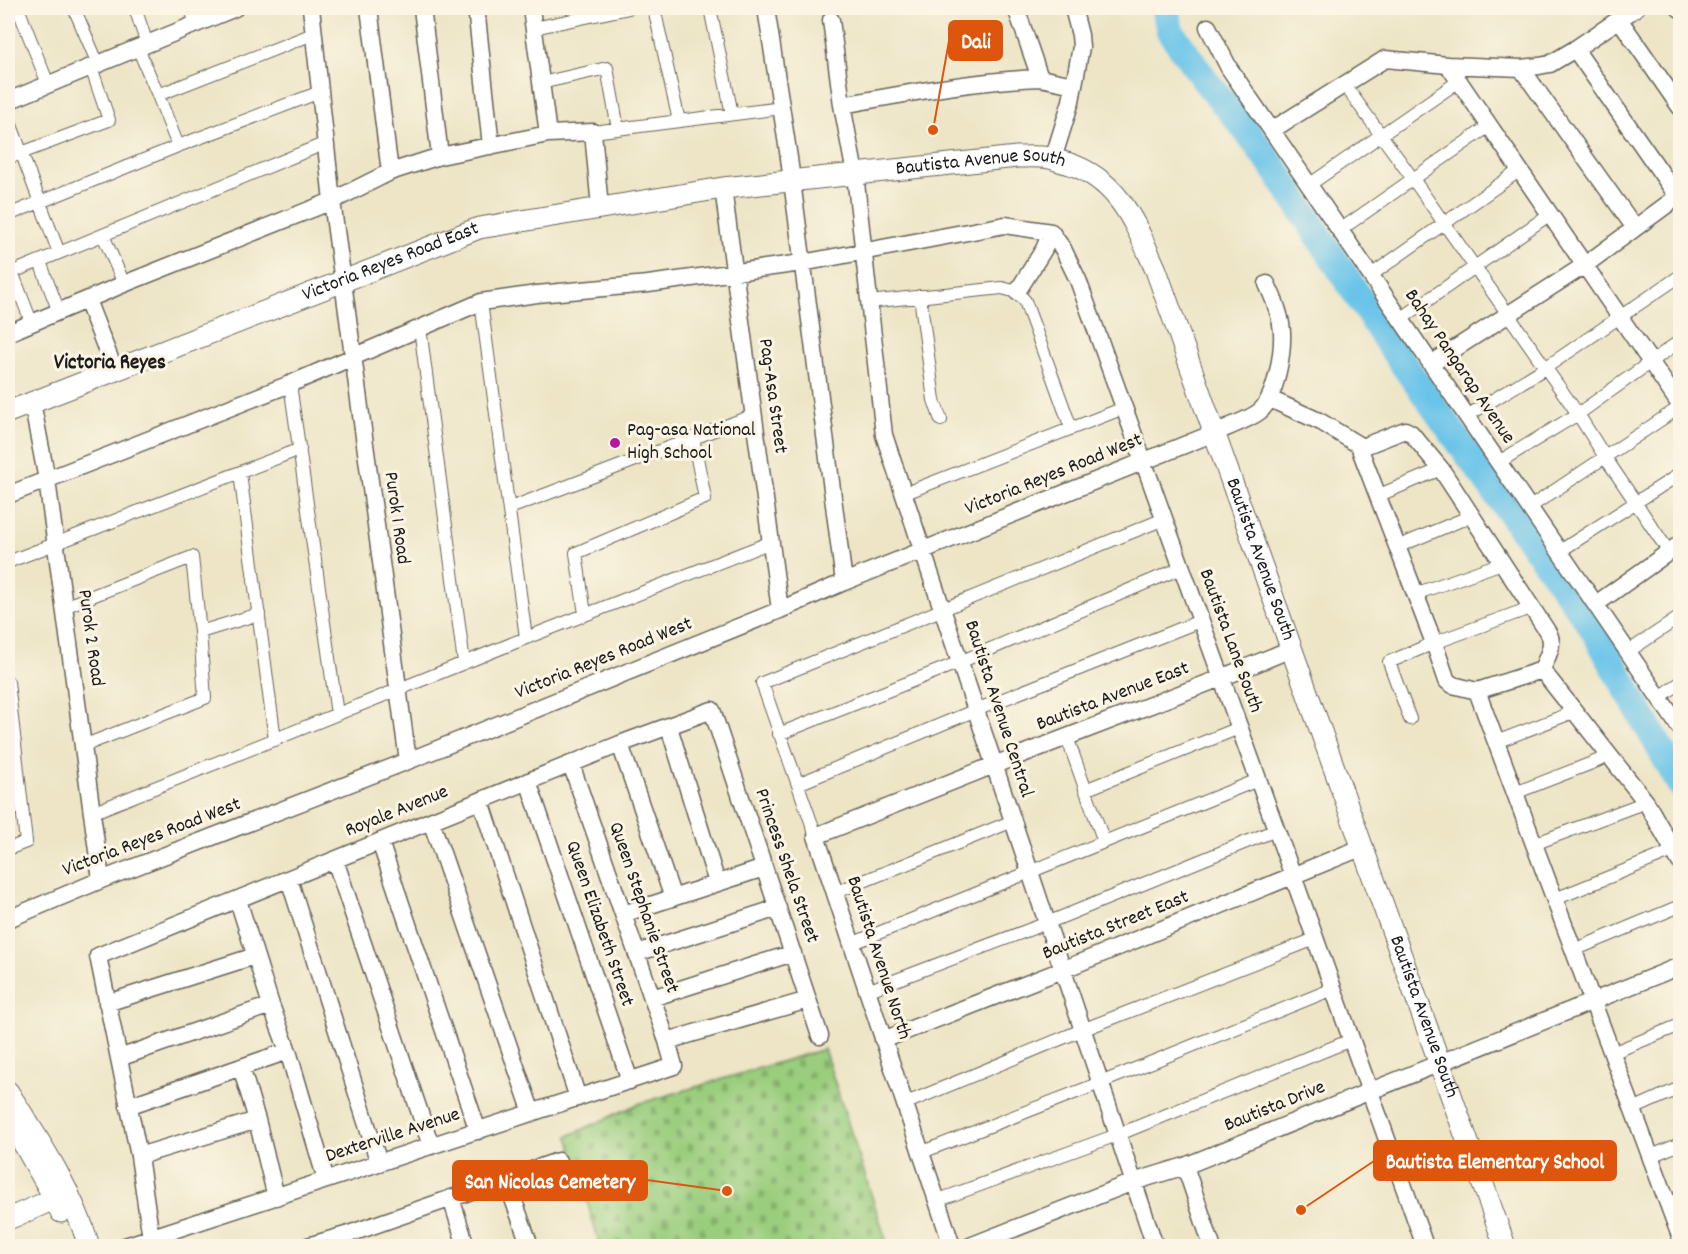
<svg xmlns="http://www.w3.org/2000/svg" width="1688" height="1254" font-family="Dekko,sans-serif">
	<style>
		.cemetery { fill: url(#cemetery-stones); stroke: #5b744c; stroke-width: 1.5 }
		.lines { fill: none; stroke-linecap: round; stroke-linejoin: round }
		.river { stroke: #6bc4e9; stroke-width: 28 }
		.pedestrian-casing { stroke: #656258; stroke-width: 14 }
		.minor-casing { stroke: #656258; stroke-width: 19 }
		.tertiary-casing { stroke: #656258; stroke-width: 23 }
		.pedestrian { stroke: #fff; stroke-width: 12 }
		.minor { stroke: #fff; stroke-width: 16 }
		.tertiary { stroke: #fff; stroke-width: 21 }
		.poi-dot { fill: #b5179e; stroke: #fcf5e5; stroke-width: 2 }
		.labels { text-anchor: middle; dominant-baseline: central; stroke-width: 6; stroke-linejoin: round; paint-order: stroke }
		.street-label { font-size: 20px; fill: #1c1c1c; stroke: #fcf5e5 }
		.poi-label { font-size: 20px; fill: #1c1c1c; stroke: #fcf5e5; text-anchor: start }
		.neighbourhood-label { font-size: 21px; font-weight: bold; fill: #1c1c1c; stroke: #fcf5e5 }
		.leader { fill: none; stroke: #de560d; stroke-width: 2 }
		.callout-dot { fill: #de560d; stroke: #fcf5e5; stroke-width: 2 }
		.callout { fill: #de560d; stroke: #de560d; stroke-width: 2 }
		.callout-label { font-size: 21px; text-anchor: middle; font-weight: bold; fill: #fff }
	</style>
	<defs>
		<pattern id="cemetery-stones" width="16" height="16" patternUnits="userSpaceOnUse" patternTransform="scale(1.5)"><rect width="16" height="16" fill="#9acd7d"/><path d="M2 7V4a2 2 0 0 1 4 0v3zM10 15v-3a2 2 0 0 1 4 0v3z" fill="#84af6b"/></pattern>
	</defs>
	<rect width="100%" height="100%" fill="#fcf5e5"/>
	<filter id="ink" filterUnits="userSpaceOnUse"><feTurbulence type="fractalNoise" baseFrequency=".0167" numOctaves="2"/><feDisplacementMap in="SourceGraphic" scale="12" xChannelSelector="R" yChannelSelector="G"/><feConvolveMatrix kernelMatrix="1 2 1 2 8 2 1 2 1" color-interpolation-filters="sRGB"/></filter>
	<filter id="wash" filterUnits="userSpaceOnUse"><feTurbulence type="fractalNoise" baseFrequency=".008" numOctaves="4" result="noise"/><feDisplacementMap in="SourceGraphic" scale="24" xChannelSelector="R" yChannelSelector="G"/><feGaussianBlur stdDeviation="1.35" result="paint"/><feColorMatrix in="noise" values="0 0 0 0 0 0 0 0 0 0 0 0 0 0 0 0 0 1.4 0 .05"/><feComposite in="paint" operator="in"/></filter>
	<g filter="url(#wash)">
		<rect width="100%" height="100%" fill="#ede5c6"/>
		<path class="cemetery" d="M824,1049L888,1246H600L568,1136L638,1104Z"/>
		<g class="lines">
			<path class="river" d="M1165,8L1170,31L1207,83L1239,121L1277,172L1391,347L1591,625L1680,784"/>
		</g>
	</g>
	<g filter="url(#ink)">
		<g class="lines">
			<defs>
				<path id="pedestrian" d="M18,8L48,84
					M74,8L98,64
					M135,8L147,44
					M190,8L197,24
					M654,8L679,121
					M710,8L732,114
					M534,28L629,8
					M138,48L158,95L178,146
					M541,83L607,68L618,129
					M1344,84L1413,179L1578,414L1605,457L1669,552
					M158,95L313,34
					M8,117L59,253
					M593,132L782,108
					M8,158L109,120L91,67
					M1309,185L1459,81
					M8,215L178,146L320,92
					M1340,230L1489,126
					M103,235L124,284
					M40,262L59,312
					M12,272L32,324
					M8,274L326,143
					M1371,275L1520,170
					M920,296L934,400L941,420
					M481,302L526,638
					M869,302L1002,288L1017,292L1025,301L1071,428
					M1401,319L1550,214
					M420,328L464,663
					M290,384L337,714
					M1467,416L1545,368L1680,276
					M1499,462L1578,414L1680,341
					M240,473L275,740
					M903,494L1124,408
					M1377,496L1441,469
					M1530,507L1680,407
					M510,508L754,415
					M1397,547L1471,516
					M1560,551L1680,474
					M8,562L300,449
					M1415,594L1502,563
					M64,607L192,557L200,632
					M585,614L576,553L705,498L693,438
					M1629,651L1680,617
					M8,682L26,842L8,849
					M1660,697L1680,683
					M1410,719L1389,662L1434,643L1530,608
					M779,734L960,662L1181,568
					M1067,737L1104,842
					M1496,742L1574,712
					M83,746L205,698L200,632L259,614
					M798,784L976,710L1200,621
					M1085,790L1239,728
					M1515,793L1610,756
					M92,813L526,638L771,542
					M816,836L762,683L1164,519
					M1534,844L1646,802
					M834,893L1013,821
					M1555,899L1673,851
					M851,944L1258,780
					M1574,950L1680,906
					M867,991L1047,923L1276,830
					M1612,1053L1680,1025
					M904,1104L1082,1030L1315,939
					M1633,1109L1680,1088
					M920,1153L1100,1083L1333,989
					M1651,1156L1680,1144
					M936,1201L1117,1135L1351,1040"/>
				<path id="minor" d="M311,8L332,201L408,761
					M369,8L390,172
					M422,8L440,156
					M476,8L491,146
					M531,8L548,134
					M766,8L789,158L844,582
					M1016,8L1040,78L1074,85
					M1679,8L1680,9
					M1619,19L1680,107
					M831,20L842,105L855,174L884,435L1155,1246
					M1208,27L1229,68L1680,728
					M1575,49L1680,200
					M1448,65L1680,405
					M1521,68L1635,228
					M8,101L235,8
					M842,105C908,93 973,81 1040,78
					M1272,130L1385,59L1448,65L1521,68L1539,66L1550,64L1575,49L1636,8
					M1053,159L1071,101L1081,47L1080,35L1073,8
					M723,188L780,610
					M1017,292L1044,249L1051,232
					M87,300L114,369
					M8,333L124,284L332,201L390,172L440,156L548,134L593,132L600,208
					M1431,364L1585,265L1680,195
					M1270,399L1321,422L1362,447
					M32,402L47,480L101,880
					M8,495L290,384L481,302L537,294L648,284L802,263L1005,225L1051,232L1063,249L1078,280L1293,876L1425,1246
					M1596,604L1680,544
					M1542,670C1546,658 1555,646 1549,634L1441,469L1411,433L1405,430L1362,447L1361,452L1434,643L1447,681L1453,685L1477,691L1680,1236
					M1477,691L1542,670L1646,802L1680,862
					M669,727L717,883
					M620,744L673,898
					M528,781L630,1081
					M481,801L578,1098
					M431,821L532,1113
					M380,842L478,1131
					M335,860L431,1146
					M289,879L379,1163
					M238,900L271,1005L288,1051L326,1180
					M623,914L764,868
					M8,919L101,880L408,761L780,610L844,582L1214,433C1225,428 1251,419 1260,411C1276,397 1283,353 1282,332C1281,315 1274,299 1267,284
					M637,953L778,908
					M652,998L793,953
					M107,1003L255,956
					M883,1040L1062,970L1363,847
					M667,1041L808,1000
					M119,1058L271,1005
					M241,1067L257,1120L276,1197
					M128,1106L288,1051
					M139,1156L257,1120
					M1185,1166L1212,1246
					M506,1179L530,1246
					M451,1198L466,1246
					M151,1238L139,1156L98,956L620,744L712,710L820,1036
					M125,1246L674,1066L667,1041L571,764
					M308,1246L346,1235L558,1161
					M952,1246L816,836L994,765L1221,678L1291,649
					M970,1246L1133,1182L1185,1166L1680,966"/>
				<g id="tertiary">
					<path id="s1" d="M8,412L479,228L723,188L1017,157C1027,157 1039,156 1049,158C1055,159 1061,162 1067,163C1120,180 1135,224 1156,270L1505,1246"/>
					<path d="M8,1092C40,1142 72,1190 89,1246"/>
					<path d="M17,1132L55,1199L61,1212"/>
					<path d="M8,1219L68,1193"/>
				</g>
			</defs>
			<use href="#pedestrian" class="pedestrian-casing"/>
			<use href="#minor" class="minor-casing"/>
			<use href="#tertiary" class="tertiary-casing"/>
			<use href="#pedestrian" class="pedestrian"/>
			<use href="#minor" class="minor"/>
			<use href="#tertiary" class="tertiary"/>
		</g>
	</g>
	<circle class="poi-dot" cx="615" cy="443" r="6"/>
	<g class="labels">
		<g class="street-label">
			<text stroke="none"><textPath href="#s1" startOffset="1012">Bautista Avenue South</textPath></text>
			<text stroke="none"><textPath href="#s1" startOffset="411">Victoria Reyes Road East</textPath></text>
			<text transform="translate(1459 367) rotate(56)">Bahay Pangarap Avenue</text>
			<text transform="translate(772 396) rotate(82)">Pag-Asa Street</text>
			<text transform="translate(1054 475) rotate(-22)">Victoria Reyes Road West</text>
			<text transform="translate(396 518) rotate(82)">Purok 1 Road</text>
			<text stroke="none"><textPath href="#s1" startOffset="1551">Bautista Avenue South</textPath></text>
			<text transform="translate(90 638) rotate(82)">Purok 2 Road</text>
			<text transform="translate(1230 641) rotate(70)">Bautista Lane South</text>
			<text transform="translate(604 659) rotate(-22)">Victoria Reyes Road West</text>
			<text transform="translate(1113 697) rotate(-21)">Bautista Avenue East</text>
			<text transform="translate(998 709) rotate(72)">Bautista Avenue Central</text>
			<text transform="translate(397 812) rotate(-22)">Royale Avenue</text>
			<text transform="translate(152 838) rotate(-21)">Victoria Reyes Road West</text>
			<text transform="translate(786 866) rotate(71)">Princess Shela Street</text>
			<text transform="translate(643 908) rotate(71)">Queen Stephanie Street</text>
			<text transform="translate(599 924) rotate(71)">Queen Elizabeth Street</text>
			<text transform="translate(1116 926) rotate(-22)">Bautista Street East</text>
			<text transform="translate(878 958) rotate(72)">Bautista Avenue North</text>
			<text stroke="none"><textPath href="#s1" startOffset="2037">Bautista Avenue South</textPath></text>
			<text transform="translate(1275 1107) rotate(-22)">Bautista Drive</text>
			<text transform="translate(393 1136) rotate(-18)">Dexterville Avenue</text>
		</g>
		<g class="poi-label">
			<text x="627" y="431">Pag-asa National<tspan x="627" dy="23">High School</tspan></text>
		</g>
		<g class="neighbourhood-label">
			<text x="110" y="364">Victoria Reyes</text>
		</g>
	</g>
	<path class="leader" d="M933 130L949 41M1301 1210L1374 1161M727 1191L647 1180"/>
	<g class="callout-dot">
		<circle cx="933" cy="130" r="6"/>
		<circle cx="1301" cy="1210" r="6"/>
		<circle cx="727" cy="1191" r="6"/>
	</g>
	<g class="callout">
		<rect x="949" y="21" width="53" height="39" rx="6"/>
		<rect x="1374" y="1141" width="242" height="39" rx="6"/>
		<rect x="453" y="1161" width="194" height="39" rx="6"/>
	</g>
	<g class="callout-label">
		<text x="976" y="48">Dali</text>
		<text x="1495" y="1168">Bautista Elementary School</text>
		<text x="550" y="1188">San Nicolas Cemetery</text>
	</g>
	<rect width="1688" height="1254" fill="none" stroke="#fcf5e5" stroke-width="30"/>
</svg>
